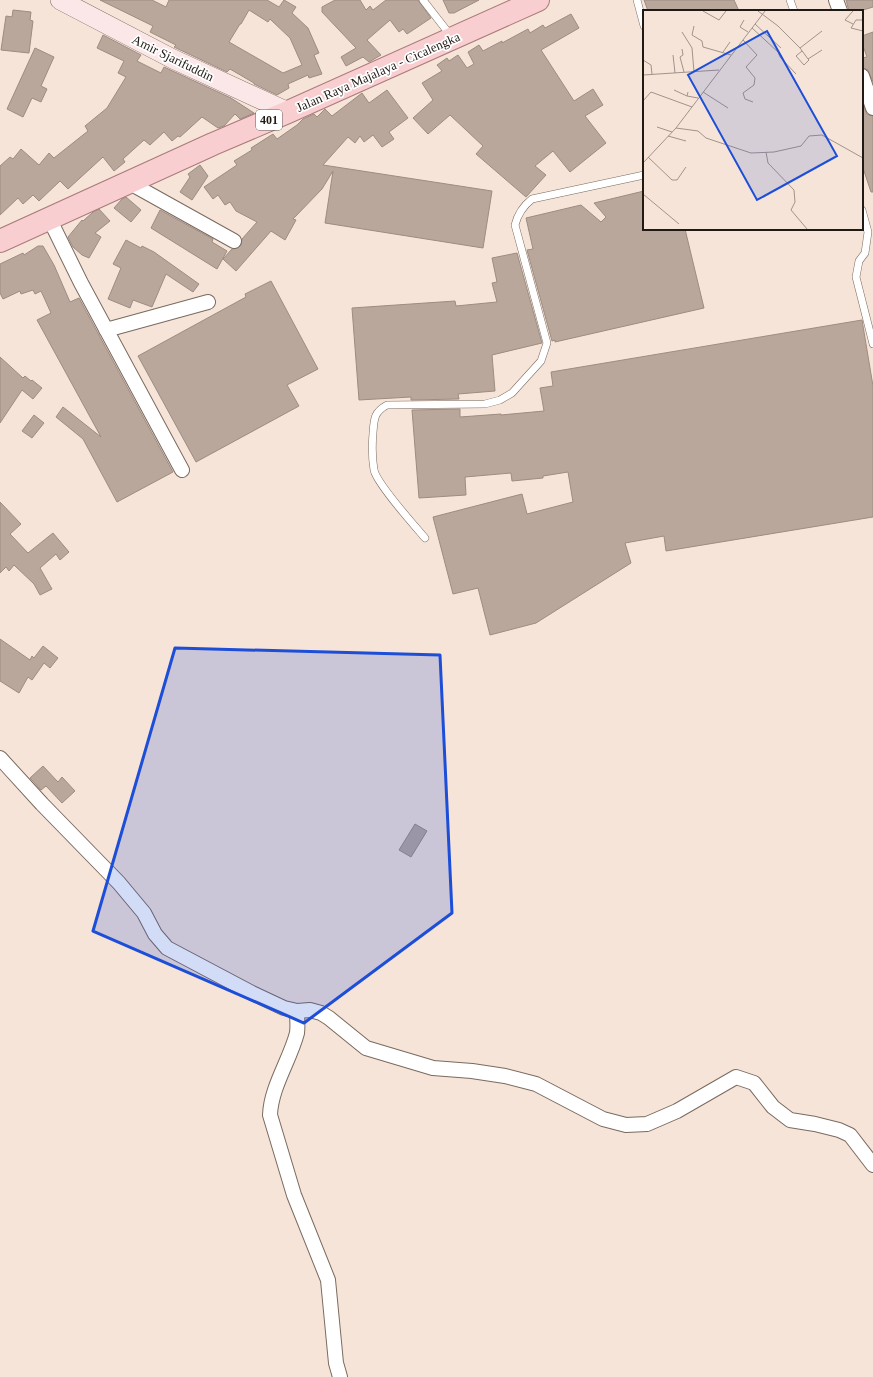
<svg xmlns="http://www.w3.org/2000/svg" width="873" height="1377" font-family="'Times New Roman',serif">
	<style>
		.building { fill: #b9a79c; stroke: #9d8c81; fill-rule: evenodd }
		.lines { fill: none; stroke-linecap: round; stroke-linejoin: round }
		.service-casing { stroke: #7a6a5f; stroke-width: 8 }
		.minor-casing { stroke: #7a6a5f; stroke-width: 16 }
		.secondary-casing { stroke: #7a6a5f; stroke-width: 20 }
		.primary-casing { stroke: #aa7a7a; stroke-width: 24 }
		.service { stroke: #fff; stroke-width: 7 }
		.minor { stroke: #fff; stroke-width: 14 }
		.secondary { stroke: #fce7e8; stroke-width: 19 }
		.primary { stroke: #f9ced0; stroke-width: 22 }
		.marked { fill: #1d4ed8; fill-opacity: 0.2; stroke: #1d4ed8; stroke-width: 3; stroke-linejoin: round }
		.labels { text-anchor: middle; dominant-baseline: central; stroke-width: 3.5; stroke-linejoin: round; paint-order: stroke }
		.shield { fill: #fff; stroke: #635f5b; stroke-width: 1 }
		.shield-label { font-size: 12px; font-weight: bold; fill: #201a15 }
		.street-label { font-size: 13px; fill: #201a15; stroke: #fff }
		.inset-road { fill: none; stroke: #a1938a; stroke-width: 1 }
		.view { fill: #1d4ed8; fill-opacity: 0.15; stroke: #1d4ed8; stroke-width: 2 }
		.inset-edge { fill: none; stroke: #201a15; stroke-width: 2 }
	</style>
	<rect width="100%" height="100%" fill="#f7e4d8"/>
	<path class="building" d="M100,0H152L166,7L169,0H267L279,7L284,0L296,7L292,13L308,28L319,53L314,55L322,74L309,78L308,75L288,84L289,88L277,95L254,84V83L230,69L227,72L174,47L176,45L150,32L153,26ZM249,10L268,22L270,19L290,38L302,65L283,73L229,42L240,24H241Z
		M335,0H360L366,10L370,6L373,10L386,0H418L431,18L407,34L403,29L399,32L390,20L367,40L381,55L369,62L363,57L346,66L341,57L356,48L322,12V7Z
		M443,0H479L454,13H449Z
		M644,0H734L739,11H648Z
		M846,0H873V7L860,11H849Z
		M13,10L31,12L30,20L33,21L29,53L1,50L6,16L12,17Z
		M571,14L579,28L541,50L574,101L593,89L603,105L585,116L606,143L570,172L553,151L535,166L546,175L526,197L476,154L483,146L450,115L428,134L413,118L433,100L422,83L442,71L437,65L447,58L449,61L458,55L467,68L474,64L468,52L479,45L483,51L502,41V43L528,29L530,33L543,25L545,28Z
		M873,32V82L868,70L862,68V58L867,57L862,43V36Z
		M103,35L141,55L137,61L161,73L164,67L231,98L254,113L240,119L235,114L224,126L218,128L202,117L180,137L178,136L172,141L164,132L150,145L144,140L123,159L125,162L114,171L103,157L68,189L60,181L39,201L33,195L23,204L18,198L0,215V166L10,157L13,159L21,149L39,165L49,153L54,158L88,131L85,126L107,108L126,77L118,73L124,61L97,48Z
		M35,48L54,57L41,86L47,89L41,102L32,98L23,117L7,109Z
		M387,90L408,118L389,132L394,139L382,147L373,135L364,142L360,136L355,143L348,137L323,165L492,191L483,248L325,223L333,171L322,189L293,219L296,220L285,240L271,231L236,271L223,259L232,249L238,248L241,245L242,239L257,222L236,211L230,202L225,205L218,195L213,199L204,187L237,165L234,161L252,150L251,148L273,134L277,139L297,125L303,119L314,114L317,117L325,109L332,116L362,93L369,103Z
		M862,102L867,114L873,116V192H871L862,165Z
		M200,165L208,176L192,200L180,192L190,177L188,174Z
		M644,191V229H685L704,308L555,342V340L552,341L527,250L533,249L526,218L581,205L601,222L606,217L594,203Z
		M126,197L141,210L131,222L114,208L122,199Z
		M99,209L110,221L95,233L101,237L89,258L82,255L73,247L68,237L82,220L83,221L93,212Z
		M160,210L213,239L212,242L227,251L217,269L151,228Z
		M126,240L141,248L142,246L154,252L199,284L193,292L166,274L152,307L133,300L130,308L108,299L121,268L113,264Z
		M38,246H43L54,265L70,302L79,298L173,472L117,502L83,439L56,417L63,407L101,437L37,320L51,313L41,291L35,294L33,290L21,294L20,291L3,299L0,293V264L23,253L24,255Z
		M517,253L542,343L492,355L495,391L458,394L459,399L411,400V397L359,400L352,308L455,301L456,306L497,302L492,283L497,282L492,258Z
		M271,281L318,369L287,385L299,406L196,462L138,356L246,297L245,294Z
		M862,320L873,386V517L666,551L664,536L625,543L631,563L536,623L490,635L478,588L453,594L433,517L522,494L527,514L573,502L568,472L543,476V478L512,481L511,473L465,477L466,495L419,498L412,410L460,409V417L501,414V415L544,411L540,388L553,386L551,372Z
		M0,357L23,378L25,376L31,381L32,380L42,388L33,399L22,390L0,423Z
		M34,415L44,423L32,438L22,431Z
		M0,502L21,524L10,534L28,553L53,533L69,552L60,560L56,554L40,568L52,589L40,595L34,584L14,565L9,571L6,567L0,573Z
		M0,639L30,660L32,656L34,658L43,646L58,658L50,668L44,663L32,680L28,677L19,693L0,681Z
		M43,766L58,782L62,777L75,791L62,803L46,786L41,790L30,778Z
		M415,824L427,831L411,857L399,850Z"/>
	<g class="lines">
		<defs>
			<path id="service" d="M423,0L451,36
				M637,0L644,26
				M790,0L794,11
				M862,210L868,232L865,253L859,261L856,277L873,344
				M425,538C414,525 377,484 374,470C372,458 372,444 373,433C374,419 374,412 387,405L485,404L500,400L512,393L541,361L547,343L515,225C518,213 523,206 532,199L644,175"/>
			<path id="minor" d="M836,0L840,11
				M862,76L873,108
				M128,182L234,241
				M49,218L81,283L182,470
				M106,330L208,302
				M0,758L42,804L119,883L144,913L155,934L167,948L252,993L284,1008L297,1011L310,1010L321,1013L329,1018L366,1048L433,1068L472,1071L505,1076L536,1084L603,1119L626,1125L647,1124L677,1111L736,1077L754,1083L773,1107L790,1120L815,1124L839,1130L850,1135L873,1165
				M297,1011C297,1018 298,1026 297,1033C290,1060 271,1087 270,1115L294,1195L328,1280L336,1363L340,1377"/>
			<path id="secondary" d="M60,0L173,59L288,112"/>
			<path id="primary" d="M0,241L213,144L288,112L538,0"/>
		</defs>
		<use href="#service" class="service-casing"/>
		<use href="#minor" class="minor-casing"/>
		<use href="#secondary" class="secondary-casing"/>
		<use href="#primary" class="primary-casing"/>
		<use href="#service" class="service"/>
		<use href="#minor" class="minor"/>
		<use href="#secondary" class="secondary"/>
		<use href="#primary" class="primary"/>
	</g>
	<path class="marked" d="M175,648L440,655L452,913L304,1023L93,931Z"/>
	<g class="labels">
		<rect class="shield" x="256" y="110" width="26" height="20" rx="3"/>
		<g class="shield-label">
			<text x="269" y="120">401</text>
		</g>
		<g class="street-label">
			<text transform="translate(173 58) rotate(26)">Amir Sjarifuddin</text>
			<text transform="translate(378 72) rotate(-24)">Jalan Raya Majalaya - Cicalengka</text>
		</g>
	</g>
	<g transform="translate(643 10)">
		<rect width="220" height="220" fill="#f7e4d8"/>
		<path class="inset-road" d="M60,1L76,10L83,1M115,1L135,16L157,38L165,49L166,50L161,55L153,46L159,41M101,10L97,17L105,22M220,10H213L208,18L220,21M112,14L138,38M210,14L202,10L210,1M51,16L49,25L59,31L60,37L88,45M109,18L135,42L137,47L153,64M39,22L49,38L51,62M100,30L114,45L103,57L112,68L111,75L100,83L102,89L110,92M157,38L179,21M39,39L40,45L37,47L41,62M80,42L87,32M30,45L32,63M165,49L179,40M0,50L8,55L9,64M0,65L76,60M31,80L44,86M45,82L44,86L55,88M60,82L85,98M0,91L8,82L49,97M14,117L29,122M33,118L55,121L63,128L108,143L131,142L158,136L166,126L179,125L220,148M25,126L43,131M123,142L125,153L151,180L152,192L148,200L164,219M5,147L29,170H34L43,157M0,153L33,118L122,1M0,184L36,214"/>
		<path class="view" d="M124,21L194,146L114,190L45,65Z"/>
		<rect width="220" height="220" class="inset-edge"/>
	</g>
</svg>
